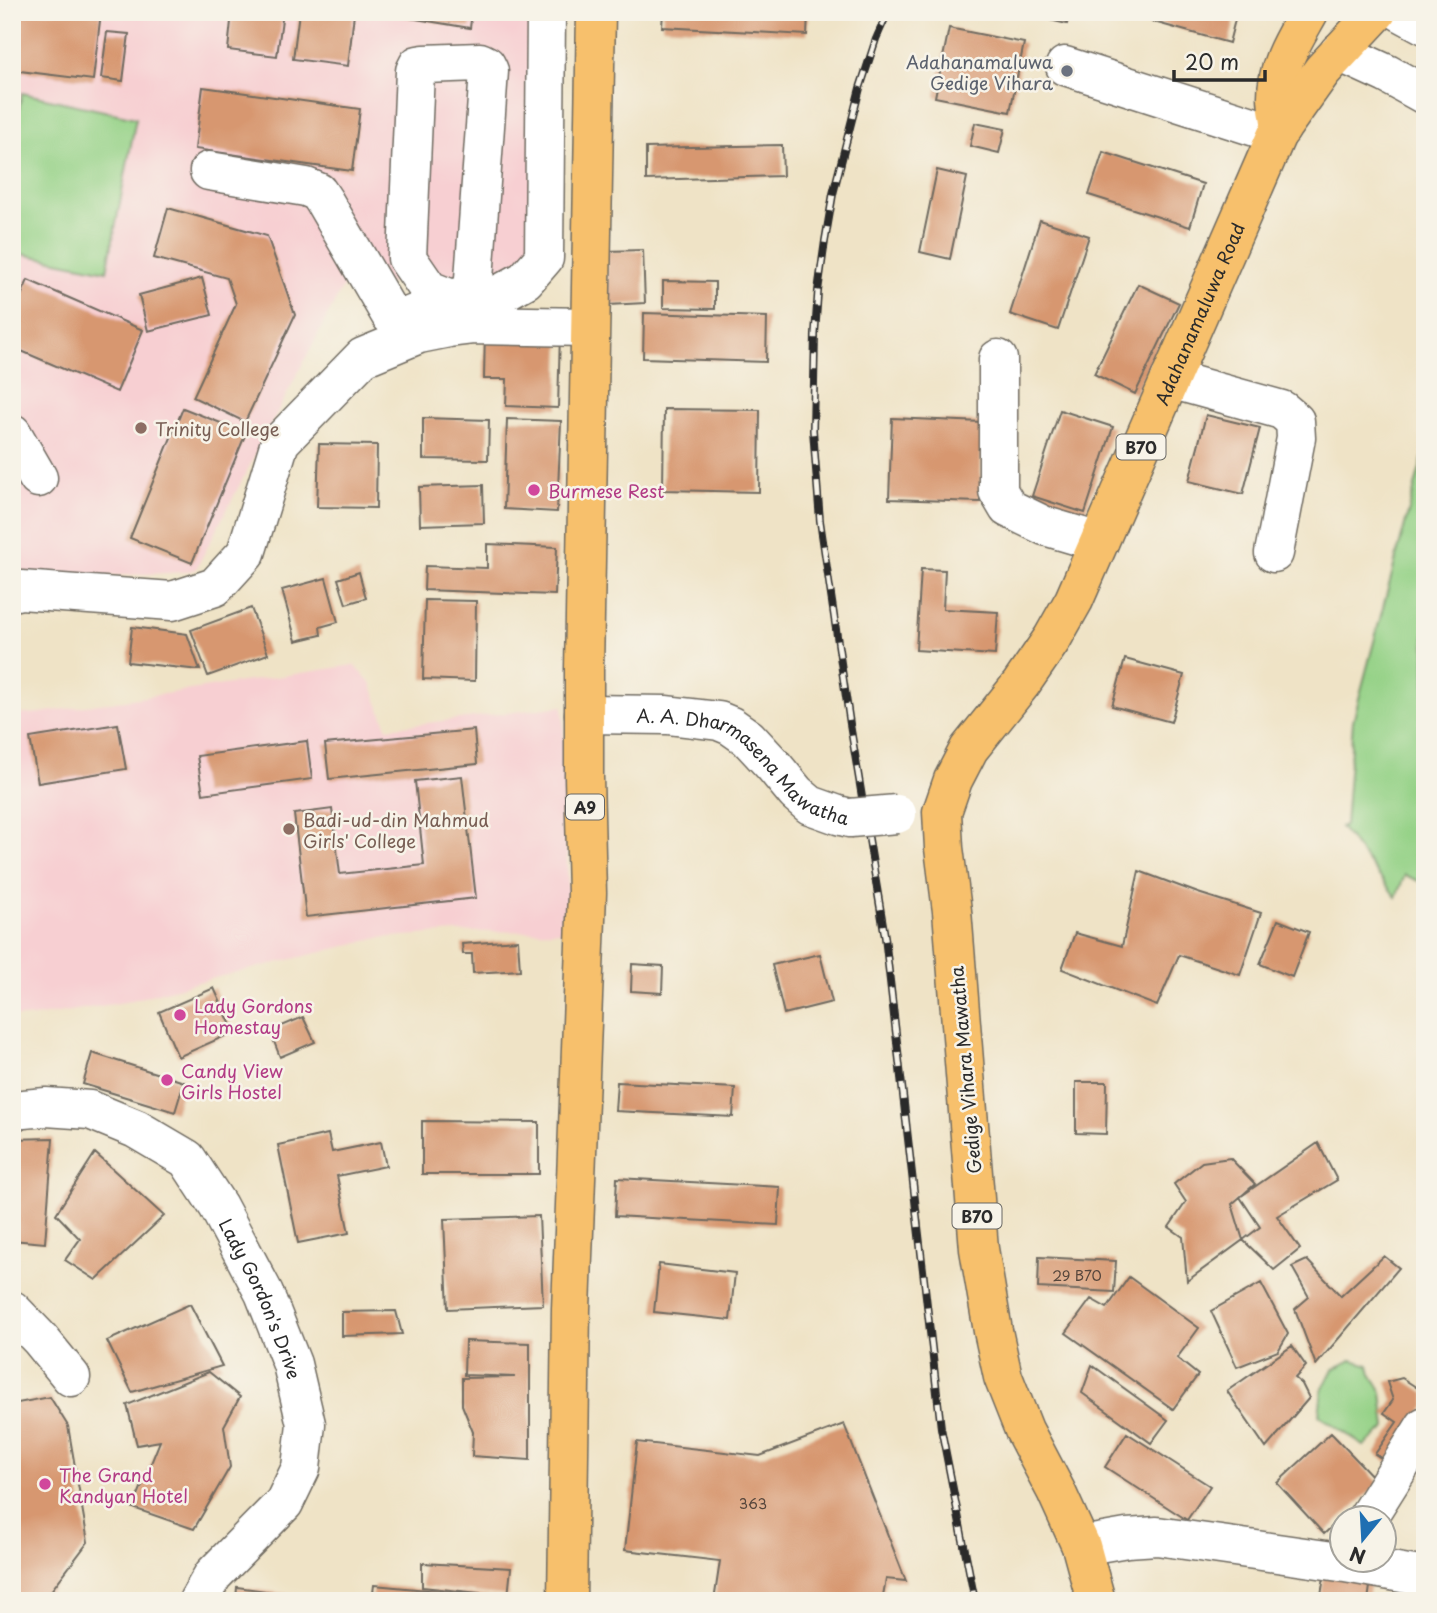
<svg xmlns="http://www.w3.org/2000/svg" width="1437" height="1613" font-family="'Playpen Sans',sans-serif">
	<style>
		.built { fill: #f7cfd2 }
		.green { fill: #95d287; stroke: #607e59; stroke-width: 2 }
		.building { fill: #d79770 }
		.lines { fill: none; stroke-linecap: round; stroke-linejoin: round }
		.minor-casing { stroke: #706b61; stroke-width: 41 }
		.major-casing { stroke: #706b61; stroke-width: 41 }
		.highway-casing { stroke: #706b61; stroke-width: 41 }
		.minor { stroke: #fff; stroke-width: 38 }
		.major { stroke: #f7c06c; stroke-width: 38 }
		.highway { stroke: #f7c06c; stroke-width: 38 }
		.rail-casing { stroke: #2b2b2b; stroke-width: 8 }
		.rail { stroke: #f7f3e8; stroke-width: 5; stroke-dasharray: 16; stroke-linecap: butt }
		.minor-bridge-casing { stroke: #706b61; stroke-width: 41; stroke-linecap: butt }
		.minor-bridge { stroke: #fff; stroke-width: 38 }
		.worship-dot { fill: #6b7280; stroke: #f7f3e8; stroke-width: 2.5 }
		.education-dot { fill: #8d6e63; stroke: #f7f3e8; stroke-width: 2.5 }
		.hotel-dot { fill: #d1479c; stroke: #f7f3e8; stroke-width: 2.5 }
		.labels { text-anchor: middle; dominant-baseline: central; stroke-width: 5; stroke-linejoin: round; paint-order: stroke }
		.number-label { font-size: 14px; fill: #56463c }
		.shield { fill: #f7f3e8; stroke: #686764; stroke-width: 2 }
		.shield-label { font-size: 16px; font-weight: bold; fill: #2b2b2b }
		.worship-label { font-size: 18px; fill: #5b616d; stroke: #f7f3e8; text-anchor: end }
		.street-label { font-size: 18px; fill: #2b2b2b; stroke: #f7f3e8 }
		.education-label { font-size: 18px; fill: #785e54; stroke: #f7f3e8; text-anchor: start }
		.hotel-label { font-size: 18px; fill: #b23c85; stroke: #f7f3e8; text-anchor: start }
	</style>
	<rect width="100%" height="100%" fill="#f7f3e8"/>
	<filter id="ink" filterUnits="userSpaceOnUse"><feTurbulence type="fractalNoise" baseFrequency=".0143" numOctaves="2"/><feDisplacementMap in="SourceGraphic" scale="14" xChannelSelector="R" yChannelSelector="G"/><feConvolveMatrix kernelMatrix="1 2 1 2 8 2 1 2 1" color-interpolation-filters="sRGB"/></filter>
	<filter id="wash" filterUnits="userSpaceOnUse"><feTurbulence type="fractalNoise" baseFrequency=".00686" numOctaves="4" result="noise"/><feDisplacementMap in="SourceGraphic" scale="28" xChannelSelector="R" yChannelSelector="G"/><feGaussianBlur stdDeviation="1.57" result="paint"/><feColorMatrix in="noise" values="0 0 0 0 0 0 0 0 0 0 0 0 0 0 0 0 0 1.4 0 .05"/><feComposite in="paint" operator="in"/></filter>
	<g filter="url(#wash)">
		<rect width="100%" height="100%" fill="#efe3c6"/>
		<path class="built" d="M12,12H546L541,276L354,284L343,286L196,569L186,572L12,581Z
			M354,665L371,683L387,728L563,706L569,931L457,932L379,938L202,981L125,1002L34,1017H12V715L40,713Z"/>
		<path class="green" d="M22,93L136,118L107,271L12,252V146Z
			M1425,449V884L1405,875L1396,897L1340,827L1345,825L1353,721Z
			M1352,1360L1369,1365L1371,1374L1382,1392L1386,1428L1364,1446L1319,1415L1322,1390L1333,1369Z"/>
		<g id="blocks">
			<path class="building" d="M12,12H101L93,80L12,70Z
				M197,12H226L225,18L197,14Z
				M232,12H283L277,56L228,50Z
				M299,12H360L359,15L354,14L348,66L293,59Z
				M387,12H472L470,28L386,14Z
				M663,12H808L807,35L662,27Z
				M1016,12H1070L1067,24Z
				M1118,12H1237L1229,43Z
				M949,28L1024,43L1010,112L935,97Z
				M107,32L129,34L123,81L101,78Z
				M203,87L360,109L352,171L195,149Z
				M975,123L1005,129L999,153L970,146Z
				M782,145L783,176L646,180V148Z
				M1103,152L1203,184L1190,227L1089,195Z
				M937,170L967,177L950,259L920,252Z
				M168,208L267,236L295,315L245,422L193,397L236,304L227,278L154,258Z
				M1040,220L1089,236L1058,330L1010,314Z
				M643,250L645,303L608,305L606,251Z
				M202,278L212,315L148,331L139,295Z
				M28,280L143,330L117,392L12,347V316Z
				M663,281L715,282V309L663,308Z
				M1138,284L1179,303L1135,394L1094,374Z
				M644,313L767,317L766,362L643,358Z
				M485,330L560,333L558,408L506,406L507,379H484Z
				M183,408L246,433L192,563L130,538Z
				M664,409L760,410L759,492L663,490Z
				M1060,410L1113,427L1085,513L1032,496Z
				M1206,415L1260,428L1243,494L1189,481Z
				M423,418L489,420L488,460L423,459Z
				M892,418L982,422L980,502L889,499Z
				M507,419L561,421L557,512L504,509Z
				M319,444L377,445L376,508L317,507Z
				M483,485L484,523L420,525L419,487Z
				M487,544L557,547L555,595L424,590L425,566L487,568Z
				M921,569L945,570L943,609L998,612L995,655L916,650Z
				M359,572L366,598L346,604L338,579Z
				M326,578L338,622L320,627L321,635L296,641L282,590Z
				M425,600L476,601L475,681L423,679Z
				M251,608L268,654L208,676L191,630Z
				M132,627L187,634L200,670L128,662Z
				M1125,659L1184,675L1171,722L1112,706Z
				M118,724L126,769L38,783L30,738Z
				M474,730L477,764L329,779L325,744Z
				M307,741L312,779L203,794L197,756Z
				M462,776L476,898L306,917L294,814L332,809L340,874L424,865L415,781Z
				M1139,871L1198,893L1261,913L1240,975L1179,955L1157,1006L1062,969L1075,933L1122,946Z
				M1278,920L1309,932L1292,977L1260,964Z
				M518,940L520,970L473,973L472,954H463L462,944Z
				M820,954L832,1002L784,1014L772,965Z
				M632,964L663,966L662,993L631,991Z
				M214,988L234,1032L178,1057L159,1012Z
				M303,1017L315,1042L280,1057L270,1031Z
				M92,1053L184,1082L175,1112L83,1084Z
				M617,1082L735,1088L733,1117L615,1111Z
				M1076,1082H1107L1106,1134L1076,1133Z
				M422,1121L539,1122V1174H422Z
				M328,1134L332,1152L381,1142L386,1166L337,1176L349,1233L298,1243L278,1145Z
				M53,1138L45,1243L12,1240V1139Z
				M1318,1143L1337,1180L1277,1216L1300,1249L1274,1270L1243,1240L1260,1227L1240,1197Z
				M95,1153L164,1216L96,1280L65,1260L80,1239L56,1214Z
				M1230,1158L1255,1184L1232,1204L1243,1240L1187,1281L1183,1237L1169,1227L1186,1202L1174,1184L1202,1162Z
				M617,1178L780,1187L778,1225L615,1216Z
				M539,1216L543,1305L448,1309L444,1219Z
				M1384,1256L1399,1268L1316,1365L1295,1309L1309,1297L1292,1267L1307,1260L1341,1296Z
				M1039,1257L1116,1261L1114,1292L1038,1288Z
				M659,1264L735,1273L730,1320L654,1312Z
				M1129,1277L1199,1328L1177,1358L1198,1375L1173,1409L1066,1333L1091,1299L1107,1308Z
				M1261,1283L1288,1334L1278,1351L1237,1367L1211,1311Z
				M190,1304L222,1366L132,1392L107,1341Z
				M396,1311L402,1334L342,1336V1312Z
				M465,1341L530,1343V1460L472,1456L473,1432L462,1405V1378L515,1377L464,1375Z
				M1292,1346L1306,1366L1295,1378L1302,1384L1309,1398L1266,1448L1227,1391Z
				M1092,1365L1168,1420L1151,1443L1082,1393Z
				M209,1372L240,1397L224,1426L230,1467L194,1529L133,1508L160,1441L137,1445L127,1405Z
				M1402,1378L1425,1393V1407L1387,1462L1375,1454L1397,1422L1384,1413L1393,1400L1387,1382Z
				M50,1397L68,1426L88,1542L44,1600L12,1601V1404Z
				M844,1424L906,1581L886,1579L882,1601H714L720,1561L625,1550L637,1442L760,1456Z
				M1127,1433L1210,1486L1187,1520L1105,1467Z
				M1331,1433L1379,1483L1324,1534L1277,1483Z
				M422,1563L511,1568L508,1596L422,1587Z
				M1325,1571L1371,1579L1368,1601H1320Z
				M374,1585L522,1599V1601H372Z
				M237,1587L323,1599V1601H236Z"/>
		</g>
	</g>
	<g filter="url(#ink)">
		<use href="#blocks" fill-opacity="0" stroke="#706b61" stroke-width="2"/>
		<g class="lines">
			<defs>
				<g id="minor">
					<path d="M1401,12L1425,25"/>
					<path d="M1339,52L1387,74L1425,95"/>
					<path d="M1065,66L1277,134"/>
					<path d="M209,171L306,187L318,192L324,201L391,316L399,319L407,317L452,299L473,293L498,295L525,280L544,258L546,12"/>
					<path d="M452,299L429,290L407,258L415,71L418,65L424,64L480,62L486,65L489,71L473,293L474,320"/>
					<path d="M998,359V491L1008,508L1045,526L1099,542"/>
					<path d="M1170,379L1282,410L1295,421L1296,438L1274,553"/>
					<path d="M12,433L38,478"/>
					<path d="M12,592L21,590L172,601L215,587L246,553L280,442L363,357L419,334L449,328L474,325L589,327"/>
					<path id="s1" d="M584,714L667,715L719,721L731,726L748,738L773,765L796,793L810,805L838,815L850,818"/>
					<path id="s2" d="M12,1110L46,1107L90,1110L136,1129L187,1159L218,1206L264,1293L292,1364L306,1424L301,1468L284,1503L213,1575L198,1601"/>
					<path d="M12,1310L40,1339L71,1377"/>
					<path d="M1367,1518L1425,1426"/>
					<path d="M1081,1546L1127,1538L1157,1536L1340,1562L1425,1577"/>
				</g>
				<g id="major">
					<path d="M1281,129C1280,118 1277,107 1277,96C1277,64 1294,39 1309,12"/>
					<path id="s3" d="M1096,1601L1081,1546L1056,1491L1024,1430L1003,1377L993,1331L979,1249L952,911L944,848L942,812L953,780L969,749L1021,684L1052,639L1074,600L1277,134L1322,71L1377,12"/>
				</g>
				<path id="highway" d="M567,1601L571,1309L587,893L584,777V670L596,12"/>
			</defs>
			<use href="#minor" class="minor-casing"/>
			<use href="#major" class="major-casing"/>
			<use href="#highway" class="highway-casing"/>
			<use href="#minor" class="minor"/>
			<use href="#major" class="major"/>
			<use href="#highway" class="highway"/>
			<defs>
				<path id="rail" d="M888,12L876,39L860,88L833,194L825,241L818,291L815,334L813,430L820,521L850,724L885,937L941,1428L975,1601"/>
			</defs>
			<use href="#rail" class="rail-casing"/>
			<use href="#rail" class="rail"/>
			<defs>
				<path id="minor-bridge" d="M850,818L897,814"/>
			</defs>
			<use href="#minor-bridge" class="minor-bridge-casing"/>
			<use href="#minor-bridge" class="minor-bridge"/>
		</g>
	</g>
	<circle class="worship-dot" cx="1067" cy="71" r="7"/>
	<g class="education-dot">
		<circle cx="141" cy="428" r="7"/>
		<circle cx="289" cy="829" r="7"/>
	</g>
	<g class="hotel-dot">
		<circle cx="534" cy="490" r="7"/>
		<circle cx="180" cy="1015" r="7"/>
		<circle cx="167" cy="1080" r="7"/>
		<circle cx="45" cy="1484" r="7"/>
	</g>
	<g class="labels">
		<g class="number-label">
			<text x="1077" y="1275">29 B70</text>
			<text x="753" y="1503">363</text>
		</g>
		<g class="shield">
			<rect x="1116.5" y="434.5" width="49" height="25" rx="5"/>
			<rect x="566" y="794.5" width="38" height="25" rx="5"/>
			<rect x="952.5" y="1203.5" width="49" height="25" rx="5"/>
		</g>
		<g class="shield-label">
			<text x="1141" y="447">B70</text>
			<text x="585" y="807">A9</text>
			<text x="977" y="1216">B70</text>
		</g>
		<g class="worship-label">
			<text x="1053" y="61">Adahanamaluwa<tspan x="1053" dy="21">Gedige Vihara</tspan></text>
		</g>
		<g class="street-label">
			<text stroke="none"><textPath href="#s3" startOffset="1376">Adahanamaluwa Road</textPath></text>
			<text stroke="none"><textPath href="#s1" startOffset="177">A. A. Dharmasena Mawatha</textPath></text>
			<text transform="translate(965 1070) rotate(-95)">Gedige Vihara Mawatha</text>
			<text stroke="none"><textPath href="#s2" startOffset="346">Lady Gordon's Drive</textPath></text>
		</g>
		<g class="education-label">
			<text x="155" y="428">Trinity College</text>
			<text x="303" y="819">Badi-ud-din Mahmud<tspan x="303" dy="21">Girls' College</tspan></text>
		</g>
		<g class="hotel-label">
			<text x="548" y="490">Burmese Rest</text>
			<text x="194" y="1005">Lady Gordons<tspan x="194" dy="21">Homestay</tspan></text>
			<text x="181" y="1070">Candy View<tspan x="181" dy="21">Girls Hostel</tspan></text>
			<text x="59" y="1474">The Grand<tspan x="59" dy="21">Kandyan Hotel</tspan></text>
		</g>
	</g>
	<rect width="1437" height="1613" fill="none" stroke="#f7f3e8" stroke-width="42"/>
	<g transform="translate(1363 1539) rotate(198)"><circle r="33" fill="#f7f3e8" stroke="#a5a39c" stroke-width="2"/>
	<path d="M0-5L12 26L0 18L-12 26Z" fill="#1f6fb2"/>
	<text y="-10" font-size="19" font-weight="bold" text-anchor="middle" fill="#2b2b2b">N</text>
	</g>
	<path d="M1174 70v10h91v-10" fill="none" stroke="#2b2b2b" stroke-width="3.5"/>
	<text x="1185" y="70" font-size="21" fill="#2b2b2b" stroke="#f7f3e8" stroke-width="5" paint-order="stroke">20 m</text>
</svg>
